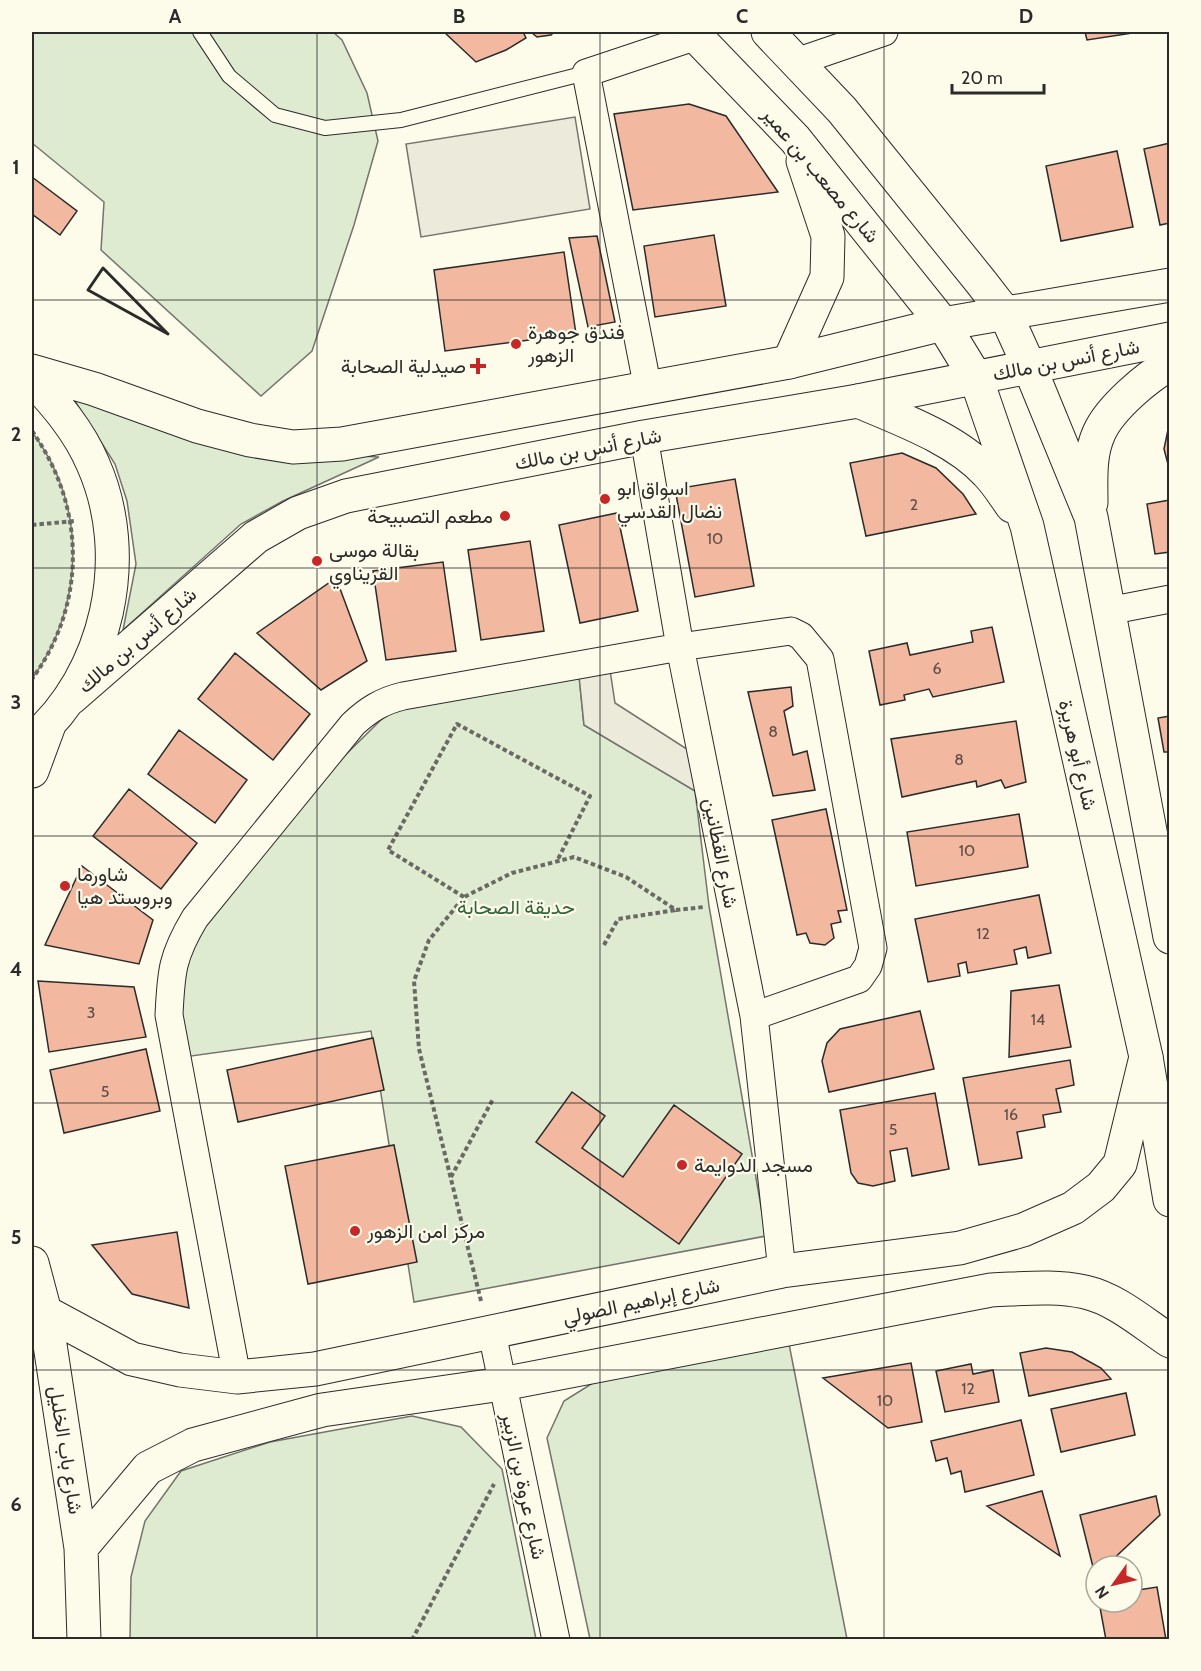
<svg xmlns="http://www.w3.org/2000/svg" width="1201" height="1671" font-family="Cabin,Vazirmatn,sans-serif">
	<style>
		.green { fill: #deebd1; stroke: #74746e; stroke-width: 1.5 }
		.parking { fill: #eceadb; stroke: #74746e; stroke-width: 1.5 }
		.building { fill: #f2b8a0; stroke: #2b2b2b; stroke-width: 1.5 }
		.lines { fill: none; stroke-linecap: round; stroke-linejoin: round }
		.lane-casing { stroke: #2b2b2b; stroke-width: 16 }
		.street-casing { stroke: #2b2b2b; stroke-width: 29 }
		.secondary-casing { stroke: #2b2b2b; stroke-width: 35 }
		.highway-casing { stroke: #2b2b2b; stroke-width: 35 }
		.path { stroke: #6a6964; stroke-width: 4; stroke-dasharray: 4.5 3; stroke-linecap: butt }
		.lane { stroke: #fdfbea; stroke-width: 14 }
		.street { stroke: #fdfbea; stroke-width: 27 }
		.secondary { stroke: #fdfbea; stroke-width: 33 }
		.highway { stroke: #fdfbea; stroke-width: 33 }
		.wall { stroke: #2b2b2b; stroke-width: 3 }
		.grid { fill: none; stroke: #2b2b2b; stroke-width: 1.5; stroke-opacity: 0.55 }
		.poi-dot { fill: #c62828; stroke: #fdfbea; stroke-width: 2 }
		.labels { text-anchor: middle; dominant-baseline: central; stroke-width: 4.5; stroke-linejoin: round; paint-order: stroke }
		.number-label { font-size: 16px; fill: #5d4e48 }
		.street-label { font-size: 20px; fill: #2b2b2b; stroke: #fdfbea }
		.poi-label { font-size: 20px; fill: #2b2b2b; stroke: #fdfbea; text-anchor: start }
		.park-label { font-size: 20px; fill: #34623c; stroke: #fdfbea }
		.neatline { fill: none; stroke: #2b2b2b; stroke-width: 2 }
		.grid-label { font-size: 20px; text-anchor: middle; font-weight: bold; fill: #2b2b2b }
	</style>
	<rect width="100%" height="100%" fill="#fdfbea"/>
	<path class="green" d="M32,32H333L342,40L367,93L378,141L354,225L312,351L261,396L101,250L104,202L32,143Z
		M73,398L266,451L379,457L283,501L241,524L123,630L136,564L127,501L115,464Z
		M32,432C88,505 85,606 32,679Z
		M579,676L584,725L695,791L709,906L766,1236L414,1302L371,1031L177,1058L185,913L390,711Z
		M789,1344L847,1639H590L547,1438L564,1401L596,1381Z
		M412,1416L461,1427L502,1469L536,1639H130L131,1577L145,1521L181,1471L270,1442Z"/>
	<path class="parking" d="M575,117L590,209L421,237L406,144Z
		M610,670L615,703L693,753L695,791L584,725L579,676Z"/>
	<path class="building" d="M444,32H523L526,38L506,50L476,62Z
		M531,32H554L551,35L537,37Z
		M1085,32H1139L1087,40Z
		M689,104L726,116L778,192L633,210L614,114Z
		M1170,143V223L1160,225L1144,149Z
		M1117,151L1133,227L1061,241L1046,166Z
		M32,177L77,211L60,235L32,214Z
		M714,235L726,306L655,317L644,246Z
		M597,236L615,322L588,327L569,238Z
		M564,252L576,334L445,351L434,270Z
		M1170,420V472L1164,449Z
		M902,453L936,468L963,494L976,514L866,536L850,463Z
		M735,479L754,586L695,597L675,489Z
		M1170,500V552L1155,554L1147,504Z
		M617,513L638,611L580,623L559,525Z
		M530,541L544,631L481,640L468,550Z
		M443,562L456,651L386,660L373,571Z
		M336,578L367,661L321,690L257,633Z
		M992,627L1004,682L933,697L929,689L904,695L905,700L880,705L869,651L907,643L910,655L973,642L971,631Z
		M235,653L310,714L273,760L198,699Z
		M791,687L793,706L784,711L793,755L807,751L815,790L773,796L748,692Z
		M1170,716V752H1164L1158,718Z
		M1016,721L1026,782L1005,788L1001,780L977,787L976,781L902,797L891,739Z
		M179,730L247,780L215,823L148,774Z
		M129,789L197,843L161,889L93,836Z
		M826,809L847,910L838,911L841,922L831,924L834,938L825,945L810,943L806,933L797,935L772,820Z
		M1019,814L1028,867L916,886L907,832Z
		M82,866L153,920L139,964L45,945Z
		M1039,895L1051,953L1028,958L1026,947L1014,950L1017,964L968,973L966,962L958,964L960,976L928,982L915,919Z
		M38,981L134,987L146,1037L49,1052Z
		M1059,985L1071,1047L1009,1057L1011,991Z
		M920,1011L934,1069L829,1092L822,1061L827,1043L840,1029Z
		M373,1038L384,1090L238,1122L227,1070Z
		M146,1049L160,1111L64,1133L50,1070Z
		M1070,1060L1074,1085L1056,1089L1061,1112L1043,1115L1045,1127L1017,1132L1022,1158L979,1165L963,1078Z
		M572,1092L605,1116L582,1148L623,1177L674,1105L742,1154L679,1244L536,1142Z
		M935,1093L949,1169L912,1176L907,1148L890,1151L895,1181L873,1186L858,1183L851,1173L840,1110Z
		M394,1145L417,1262L308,1284L285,1166Z
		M177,1232L189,1308L132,1294L92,1245Z
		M1046,1348L1072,1352L1101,1368L1111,1379L1029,1396L1020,1353Z
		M911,1363L922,1422L888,1428L823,1378Z
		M971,1364L973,1374L993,1370L999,1402L945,1412L936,1371Z
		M1126,1393L1135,1435L1061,1452L1051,1409Z
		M1021,1420L1034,1475L965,1492L961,1471L951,1474L947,1458L936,1461L931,1441Z
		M1042,1491L1060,1556L987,1506Z
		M1156,1496L1160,1515L1108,1564L1093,1567L1080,1515Z
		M1157,1587L1166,1640H1106L1099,1602H1132V1591Z"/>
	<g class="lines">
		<defs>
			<path id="lane" d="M200,32L229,76L275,115L325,128L401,120L586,73"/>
			<path id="street" d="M799,61L884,32
				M648,389L586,73L697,36
				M644,437L680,647L754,1016L782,1271
				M1108,611L1170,599
				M492,1333L556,1640
				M237,1377L169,1015C171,972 172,956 195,918L353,724C368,710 382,701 403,696L680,647L791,631L801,636L820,659L873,948L868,966L859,979L754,1016"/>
			<path id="secondary" d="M32,371L94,389L197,426L250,440L293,447L342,444L789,362L943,324L1170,285
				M32,379C56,404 79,431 93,464C134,556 108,675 32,740
				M71,698L256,537L298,513L346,496L644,437L858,401L1170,339
				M32,771L49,725
				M32,1263L45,1312L81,1548L84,1640
				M45,1312L132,1359L180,1370L237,1377L315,1369L782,1271L960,1248L1023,1230L1073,1208L1101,1187L1120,1164L1146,1057
				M81,1548L148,1468L193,1445L322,1410L502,1384L991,1290C1022,1289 1055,1285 1085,1292C1116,1299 1143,1323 1170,1341"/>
			<path id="highway" d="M692,32L795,139L943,324L976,378L1027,526L1146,1057L1170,1200
				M768,32L842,110L981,282L1005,313L1029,366L1091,517L1170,937
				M789,362L827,277L828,236L803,161
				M858,401C900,419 956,439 987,473C997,483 1004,495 1012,506
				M1091,503C1091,479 1089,455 1099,433C1110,408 1147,377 1170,364"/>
		</defs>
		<use href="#lane" class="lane-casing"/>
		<use href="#street" class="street-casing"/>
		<use href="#secondary" class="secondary-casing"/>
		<use href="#highway" class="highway-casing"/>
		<path class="path" d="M32,431C86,507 87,604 32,679
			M32,525L74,521
			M464,897L388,850L457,724L590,796L557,861
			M604,945L618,919L676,910
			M451,1177L493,1099
			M481,1301L419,1049L414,981L429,940L464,897L512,873L574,857L626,877L676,910L704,907
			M412,1640L494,1484"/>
		<use href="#lane" class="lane"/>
		<use href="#street" class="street"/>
		<use href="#secondary" class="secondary"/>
		<use href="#highway" class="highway"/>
		<path class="wall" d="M103,268L168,334L88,290Z"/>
	</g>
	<path class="grid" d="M317,32V1640M600,32V1640M884,32V1640M32,300H1170M32,568H1170M32,836H1170M32,1103H1170M32,1370H1170"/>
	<g class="poi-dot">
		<circle cx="516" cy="344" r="6"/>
		<path d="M475 357h6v6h6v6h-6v6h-6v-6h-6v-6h6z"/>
		<circle cx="605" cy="499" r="6"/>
		<circle cx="505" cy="516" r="6"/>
		<circle cx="317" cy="561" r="6"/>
		<circle cx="65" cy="886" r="6"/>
		<circle cx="682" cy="1165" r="6"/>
		<circle cx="355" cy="1231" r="6"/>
	</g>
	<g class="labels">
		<g class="number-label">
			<text x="914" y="504">2</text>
			<text x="715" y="538">10</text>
			<text x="937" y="668">6</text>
			<text x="773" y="731">8</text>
			<text x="959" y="759">8</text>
			<text x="967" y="850">10</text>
			<text x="983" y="933">12</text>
			<text x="91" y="1012">3</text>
			<text x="1038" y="1019">14</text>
			<text x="105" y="1091">5</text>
			<text x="1011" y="1114">16</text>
			<text x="893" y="1129">5</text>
			<text x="968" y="1388">12</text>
			<text x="885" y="1400">10</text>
		</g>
		<g class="street-label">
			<text transform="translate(821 175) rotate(50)">شارع مصعب بن عمير</text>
			<text transform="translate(1066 360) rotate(-11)">شارع أنس بن مالك</text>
			<text transform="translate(588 449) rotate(-11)">شارع أنس بن مالك</text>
			<text transform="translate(137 640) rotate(-41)">شارع أنس بن مالك</text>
			<text transform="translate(1078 755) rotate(77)">شارع أبو هريرة</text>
			<text transform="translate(721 853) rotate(79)">شارع القطانين</text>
			<text transform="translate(641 1301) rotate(-12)">شارع إبراهيم الصولي</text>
			<text transform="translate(66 1450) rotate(81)">شارع باب الخليل</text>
			<text transform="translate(524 1486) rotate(78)">شارع عروة بن الزبير</text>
		</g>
		<g class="poi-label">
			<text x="528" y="332">فندق جوهرة<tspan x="528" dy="23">الزهور</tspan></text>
			<text x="466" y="366" text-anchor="end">صيدلية الصحابة</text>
			<text x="617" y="488">اسواق ابو<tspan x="617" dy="23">نضال القدسي</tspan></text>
			<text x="493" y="516" text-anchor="end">مطعم التصبيحة</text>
			<text x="329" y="550">بقالة موسى<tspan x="329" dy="23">القريناوي</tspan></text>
			<text x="77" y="874">شاورما<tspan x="77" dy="23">وبروستد هيا</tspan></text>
			<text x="694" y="1165">مسجد الدوايمة</text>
			<text x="367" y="1231">مركز امن الزهور</text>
		</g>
		<g class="park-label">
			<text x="516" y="907">حديقة الصحابة</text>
		</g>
	</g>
	<rect width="1201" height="1671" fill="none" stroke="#fdfbea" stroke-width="66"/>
	<g transform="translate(1114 1584) rotate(236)"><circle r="28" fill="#fdfbea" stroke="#a9a89e" stroke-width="1.5"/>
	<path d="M0-4.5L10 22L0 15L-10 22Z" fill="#c62828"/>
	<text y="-9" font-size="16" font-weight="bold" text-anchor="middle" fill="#2b2b2b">N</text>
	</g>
	<path d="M952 84v9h92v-9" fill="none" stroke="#2b2b2b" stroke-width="3"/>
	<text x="961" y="84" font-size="18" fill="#2b2b2b" stroke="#fdfbea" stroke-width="4.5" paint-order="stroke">20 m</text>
	<rect x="33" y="33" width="1135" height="1605" class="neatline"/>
	<g class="grid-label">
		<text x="175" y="23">A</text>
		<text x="459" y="23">B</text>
		<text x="742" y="23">C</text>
		<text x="1026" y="23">D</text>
		<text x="16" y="174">1</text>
		<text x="16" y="441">2</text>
		<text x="16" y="709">3</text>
		<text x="16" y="976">4</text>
		<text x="16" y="1244">5</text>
		<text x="16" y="1511">6</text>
	</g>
</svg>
